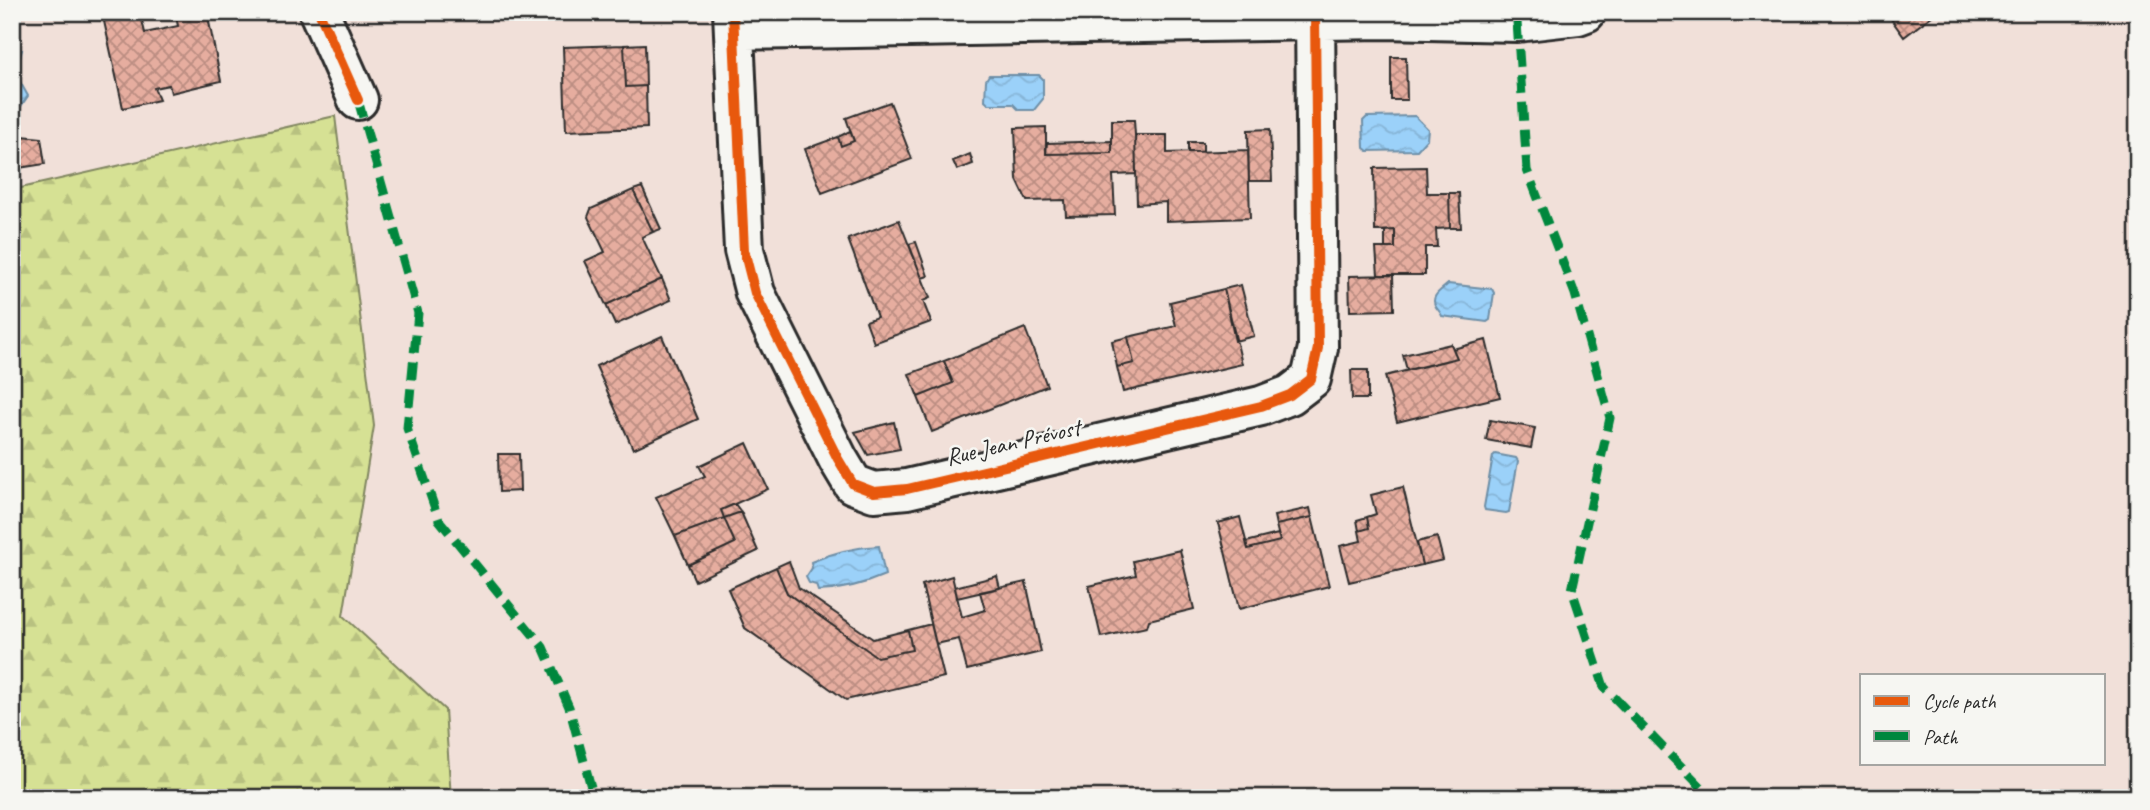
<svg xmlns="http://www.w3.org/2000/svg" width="2150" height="810" font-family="Caveat,sans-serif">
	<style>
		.forest { fill: url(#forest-firs); stroke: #808660; stroke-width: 2 }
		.water { fill: url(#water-waves); stroke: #6e8fa7; stroke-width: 2 }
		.building { fill: url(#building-cross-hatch); stroke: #2b2b2b; stroke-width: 2 }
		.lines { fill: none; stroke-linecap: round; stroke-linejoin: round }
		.minor-casing { stroke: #2b2b2b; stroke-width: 44 }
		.minor { stroke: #f6f6f2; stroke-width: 38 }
		.quiet { stroke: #00873e; stroke-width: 9; stroke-dasharray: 18 9; stroke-linecap: butt }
		.cycleway-casing { stroke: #f6f6f2; stroke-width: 15 }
		.cycleway { stroke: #e8590c; stroke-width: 10 }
		.labels { text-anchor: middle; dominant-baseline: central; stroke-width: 5; stroke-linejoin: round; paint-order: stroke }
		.street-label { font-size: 24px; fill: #2b2b2b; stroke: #f6f6f2 }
	</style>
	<defs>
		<pattern id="forest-firs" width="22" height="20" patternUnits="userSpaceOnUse" patternTransform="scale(1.75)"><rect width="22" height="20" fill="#d6e194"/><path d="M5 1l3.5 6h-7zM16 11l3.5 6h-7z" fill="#b8c180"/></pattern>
		<pattern id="water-waves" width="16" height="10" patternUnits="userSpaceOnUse" patternTransform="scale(1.75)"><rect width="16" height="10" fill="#9bd1f9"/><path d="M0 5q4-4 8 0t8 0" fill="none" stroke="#86b4d6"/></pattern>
		<pattern id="building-cross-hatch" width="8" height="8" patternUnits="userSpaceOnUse" patternTransform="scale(1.75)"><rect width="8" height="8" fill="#e6ad9f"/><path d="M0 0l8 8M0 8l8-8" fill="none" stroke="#bb8d82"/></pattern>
	</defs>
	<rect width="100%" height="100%" fill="#f1e0d9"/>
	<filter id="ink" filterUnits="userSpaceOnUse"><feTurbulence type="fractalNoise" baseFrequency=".0143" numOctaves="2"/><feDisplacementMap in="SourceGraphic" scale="14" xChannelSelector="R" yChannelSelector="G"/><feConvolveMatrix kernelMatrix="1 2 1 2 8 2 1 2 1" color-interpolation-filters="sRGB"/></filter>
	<g filter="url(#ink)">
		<path class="forest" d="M335,116L374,426L343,616L445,710L451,798H12V190Z"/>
		<path class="water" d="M12,47L22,50L15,73L28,96L19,109L13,113Z
			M989,75H1039L1043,79V99L1034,110H1019L1013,104H989L985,100L986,80Z
			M1415,116L1428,129L1427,139L1417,150L1368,151L1364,148L1363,121L1367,117Z
			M1448,284L1492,289L1494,293L1490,320L1487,322L1442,316C1441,313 1438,310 1436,307C1429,296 1442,290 1448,284Z
			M1495,454L1516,458L1518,461L1509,512L1506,513L1485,510L1484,507L1493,456Z
			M879,546L885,575C862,585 843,590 818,591L816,585L809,583L806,577L812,568L811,562C834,552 854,547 879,546Z"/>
		<path class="building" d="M102,12H140L145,33L178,26L175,12H207L221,81L171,93L169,85L154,88L159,100L123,108Z
			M1886,12H1937L1904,37Z
			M645,44L646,86L626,87L624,45Z
			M624,45L626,87L646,86L647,128L566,131L563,47Z
			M1391,57H1406L1407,100H1391Z
			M890,102L912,159L822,193L805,149L838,137L841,146L854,141L846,118Z
			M1112,120H1134L1135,135L1136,174L1113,175L1115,215L1066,216L1065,200L1027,201L1017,180L1015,128L1046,127V154L1112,153Z
			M1270,129L1272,181H1249L1248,130Z
			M850,131L854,141L841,146L838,137Z
			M12,135L41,138L45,164L12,169Z
			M1135,135H1167V153L1248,150L1250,218L1166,221V202L1137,204Z
			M1112,141V153L1046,154L1047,143Z
			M1188,142H1203V152H1188Z
			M970,154L973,164L957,170L953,161Z
			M1426,167L1427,193H1449L1450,228L1436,229L1437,247H1425V275H1378L1376,248H1395V230L1375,231L1374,168Z
			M642,187L661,229L653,232L633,190Z
			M633,190L653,232L642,237L662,279L606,305L585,261L605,252L588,217L591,209Z
			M1449,193H1459L1461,228H1450Z
			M899,220L930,298L923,301L931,322L874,343L866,321L877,317L848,239Z
			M1395,230V248H1385V231Z
			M916,242L928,276L922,278L909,244Z
			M1393,275L1394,310L1350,311L1349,276Z
			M662,279L671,300L615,325L606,305Z
			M1241,285L1254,336L1235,341L1224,289Z
			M1224,289L1242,364L1123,392L1117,367L1134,363L1128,337L1176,326L1170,302Z
			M1025,328L1047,386L932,432L918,397L953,383L944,361Z
			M662,336L698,419L633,449L596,366Z
			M1128,337L1134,363L1117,367L1112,341Z
			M1486,340L1500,397L1397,422L1385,376L1457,358L1453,349Z
			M1451,344L1457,358L1407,370L1403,355Z
			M944,361L953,383L918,397L909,374Z
			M1351,370H1368V399H1352Z
			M1490,420L1535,428L1531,448L1486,440Z
			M894,422L900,449L868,455L855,432Z
			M747,443L768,489L721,510L724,518L675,536L656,497L705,476L699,466Z
			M498,454H519L520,491L499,492Z
			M1403,487L1422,565L1349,582L1340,546L1361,541L1359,531L1369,528L1367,517L1376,514L1371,495Z
			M735,504L741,512L724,518L721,510Z
			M1310,508L1312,517L1276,525L1274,516Z
			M741,512L758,551L695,581L688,565L735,543L724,518Z
			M1240,517L1248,549L1280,541L1276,525L1312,517L1329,586L1239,609L1218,523Z
			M1367,517L1369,528L1359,531L1357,520Z
			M724,518L735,543L688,565L675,536Z
			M1278,534L1280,541L1248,549L1246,542Z
			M1437,537L1443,560L1422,565L1417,542Z
			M1180,550L1194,609L1149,620L1147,627L1101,637L1089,586L1136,575L1133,561Z
			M789,561L799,588L873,639L908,630L912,650L877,657L787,593L776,567Z
			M776,567L787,593L877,657L912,650L908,630L931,624L944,677L846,700L745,628L728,589Z
			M952,576L962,617L985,610L980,592L1026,582L1041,652L967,670L959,639L936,644L922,585Z
			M997,576L1000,588L957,598L955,587Z"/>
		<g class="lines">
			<defs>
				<path id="minor" d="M319,12L358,100
					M733,12L744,250L755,293L838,459L853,484L874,492L907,489L1261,406L1290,395L1311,379L1318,348L1315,12
					M734,30L1384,19L1517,22L1578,15L1586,12"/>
			</defs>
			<use href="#minor" class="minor-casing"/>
			<use href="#minor" class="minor"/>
			<path class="quiet" d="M1517,22L1527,170L1575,294L1610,418L1572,590L1604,687L1712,798
				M358,100L418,313L407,428L439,520L543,647L569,707L594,798"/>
			<defs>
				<path id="cycleway" d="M319,12L358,100
					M733,12L744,250L755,293L838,459L853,484L874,492L907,489L1261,406L1290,395L1311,379L1318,348L1315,12"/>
			</defs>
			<use href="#cycleway" class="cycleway-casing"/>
			<use href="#cycleway" class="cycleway"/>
		</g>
	</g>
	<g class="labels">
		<g class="street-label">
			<text transform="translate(1013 442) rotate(-13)">Rue Jean Prévost</text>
		</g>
	</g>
	<rect width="2150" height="810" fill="none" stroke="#f6f6f2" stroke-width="42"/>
	<rect x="21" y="21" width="2108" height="768" fill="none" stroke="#2b2b2b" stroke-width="2.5" filter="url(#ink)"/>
	<rect x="1860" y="674" width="245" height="91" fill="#f6f6f2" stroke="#a5a5a2" stroke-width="2"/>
	<rect x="1874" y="696" width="35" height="10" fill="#e8590c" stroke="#a5a5a2" stroke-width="2"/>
	<text x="1923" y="708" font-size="21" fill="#2b2b2b">Cycle path</text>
	<rect x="1874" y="731" width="35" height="10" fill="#00873e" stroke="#a5a5a2" stroke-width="2"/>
	<text x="1923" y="744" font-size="21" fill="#2b2b2b">Path</text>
</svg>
